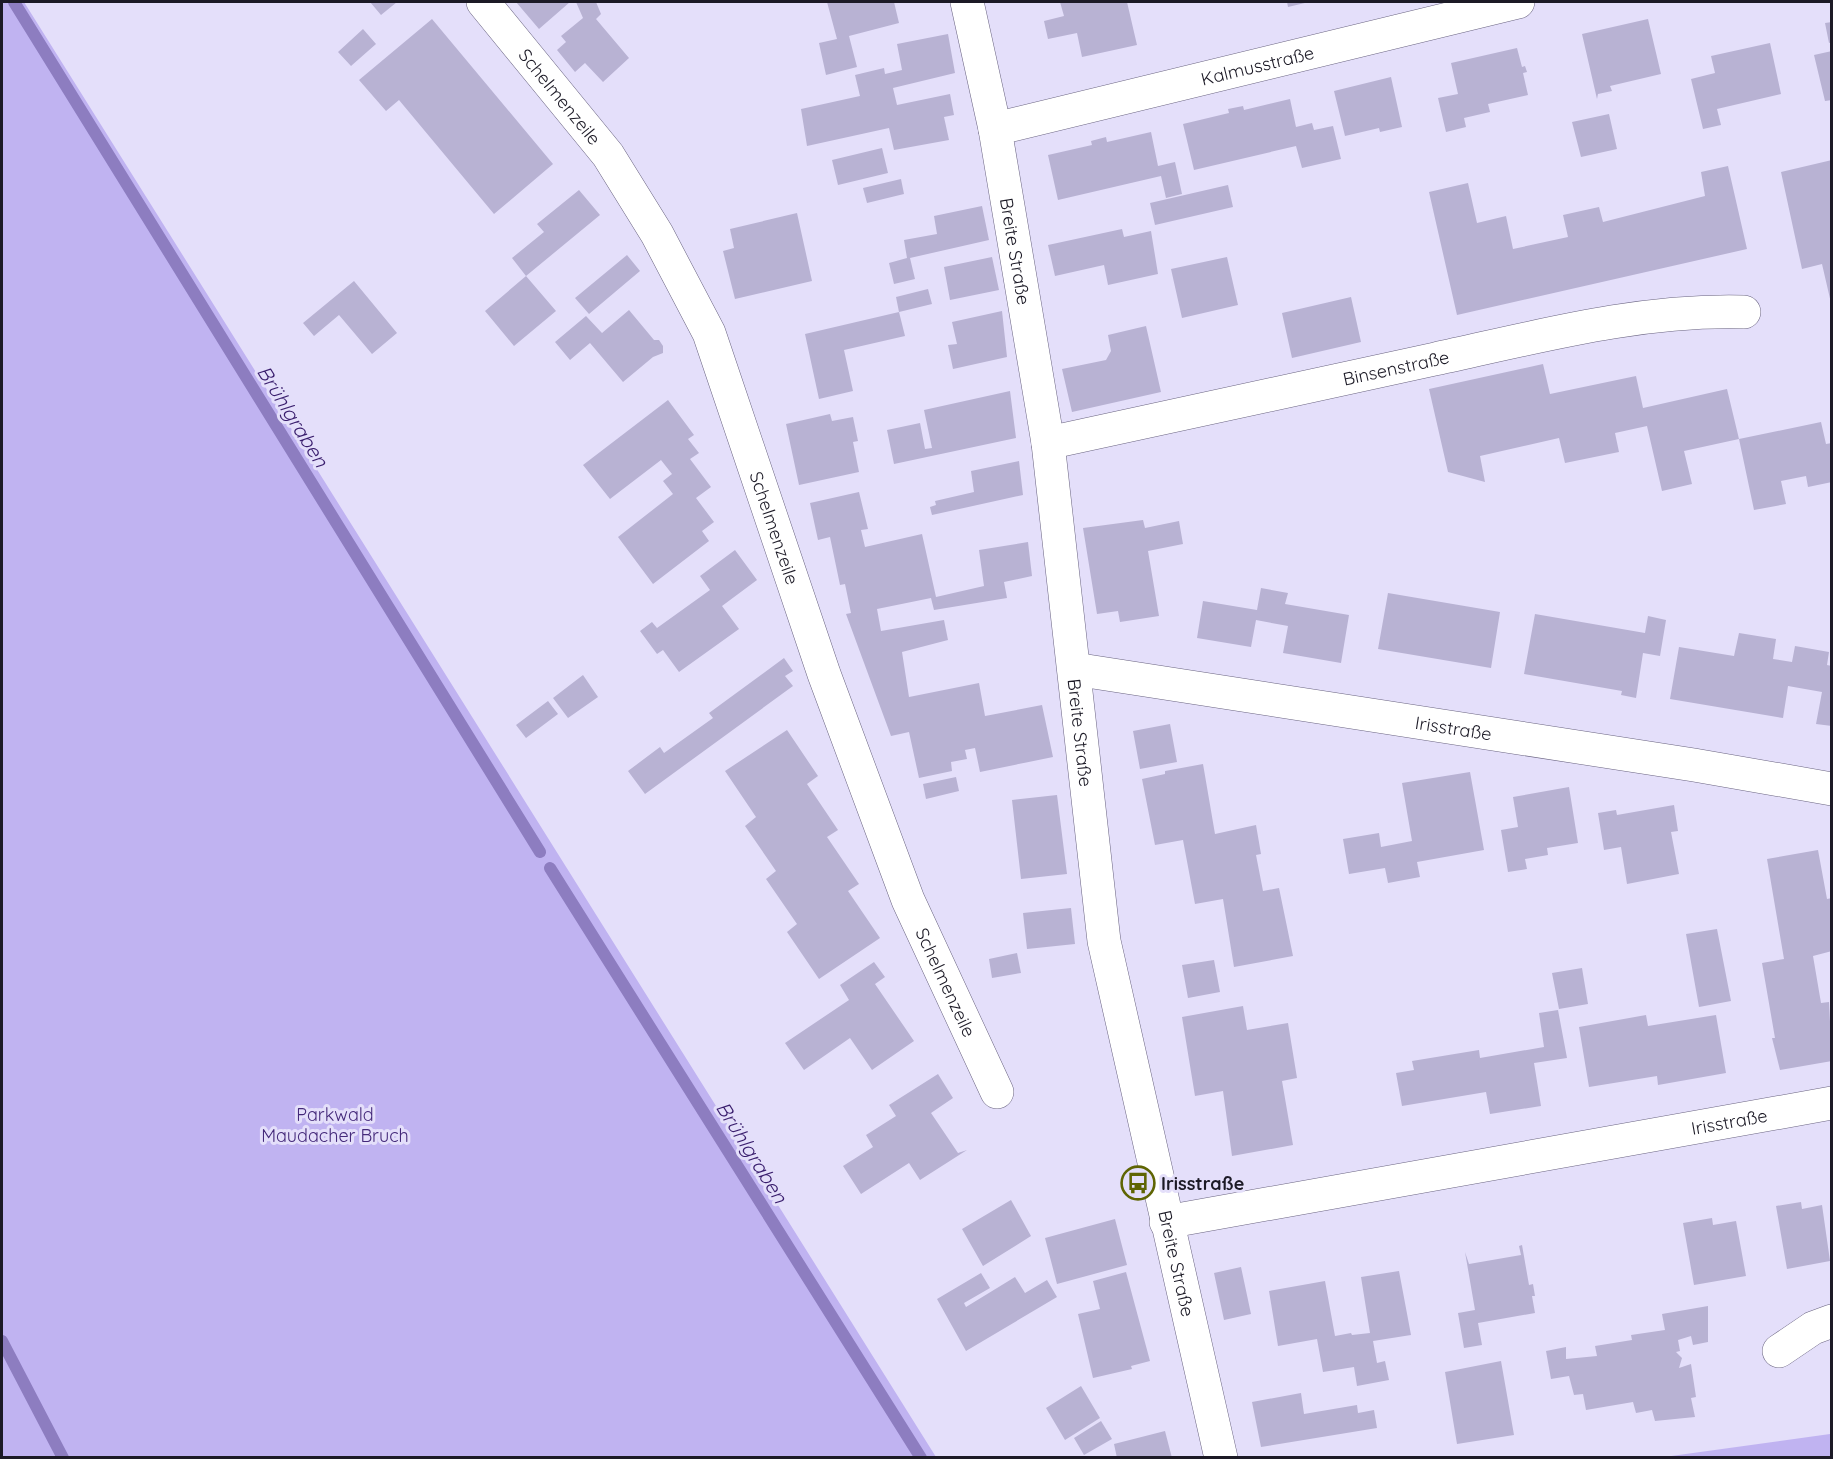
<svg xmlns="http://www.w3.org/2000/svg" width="1833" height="1459" font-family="Quicksand,sans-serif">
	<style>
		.green { fill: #c0b3f1 }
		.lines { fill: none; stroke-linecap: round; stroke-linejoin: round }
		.stream { stroke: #8d7dc0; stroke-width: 12 }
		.building { fill: #b8b2d3 }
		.minor-casing { stroke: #6a6481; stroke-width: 34 }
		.minor { stroke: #fff; stroke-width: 33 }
		.labels { text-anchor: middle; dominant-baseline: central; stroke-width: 6; stroke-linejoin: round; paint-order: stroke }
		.street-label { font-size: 18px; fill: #1c1a26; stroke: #e4dffa }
		.park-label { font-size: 18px; fill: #44297a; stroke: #e4dffa }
		.poi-label { font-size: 18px; font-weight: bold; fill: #1c1a26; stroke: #e4dffa; text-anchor: start }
		.water-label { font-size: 20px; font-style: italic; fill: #381c6c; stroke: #e4dffa }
	</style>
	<rect width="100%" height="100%" fill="#e4dffa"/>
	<path class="green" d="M2,2H24L936,1457H2Z
		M1831,1433V1457H1664L1830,1434Z"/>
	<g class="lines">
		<path class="stream" d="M14,2L540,852
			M550,868L921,1458
			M2,1341L63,1458"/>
	</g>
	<path class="building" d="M370,2H397L381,15Z
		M516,2H570L539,29Z
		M576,2H596L601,14L596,19L629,58L603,82L585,63L575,72L557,50L566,42L561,36L583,18Z
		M827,2H894L899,23L849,36L857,67L826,75L819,43L837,39Z
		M1060,2H1127L1137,45L1082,57L1077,33L1048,39L1044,21L1064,16Z
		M1287,2H1309L1288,7Z
		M432,19L553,164L494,214L399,100L386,111L359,80Z
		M1648,19L1661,74L1610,86L1612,91L1598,94L1597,99L1582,34Z
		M1832,22V42L1829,43L1825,23Z
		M363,29L376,44L351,66L338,52Z
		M948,34L955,73L893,88L897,105L950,94L954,115L944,117L949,140L894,150L889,128L807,146L801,109L860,96L855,75L884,68L885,74L902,70L897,44Z
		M1770,43L1781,94L1717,109L1721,125L1703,129L1691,79L1715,73L1711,56Z
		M1517,48L1522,67L1525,66L1527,72L1523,73L1528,95L1488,104L1490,112L1464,118L1466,127L1446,132L1438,98L1458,94L1451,63Z
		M1832,51V100L1825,101L1814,55Z
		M1391,77L1402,127L1380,132L1379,128L1345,136L1334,91Z
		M1290,99L1296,127L1312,123L1314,130L1333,126L1341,159L1302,168L1296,146L1194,170L1183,124L1229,113L1228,109L1243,106L1244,110Z
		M1609,114L1617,149L1581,157L1572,122Z
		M1151,132L1158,166L1175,162L1182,194L1166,198L1161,176L1058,200L1048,155L1092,145L1091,141L1106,137L1107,142Z
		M882,148L888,173L838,185L832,160Z
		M1832,160V303H1831L1822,264L1802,269L1781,172Z
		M1728,166L1747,249L1457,315L1429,192L1468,183L1477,223L1506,216L1513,249L1568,237L1563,215L1599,207L1603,222L1705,196L1701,172Z
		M901,179L904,194L867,203L863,188Z
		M1228,185L1233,207L1155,225L1150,203Z
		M579,190L600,215L526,276L512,258L544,232L537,224Z
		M982,206L989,240L910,258L915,279L894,284L889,263L907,258L904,240L937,234L934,216Z
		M797,213L812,281L735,299L723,251L734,248L730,229Z
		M1122,229L1124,237L1151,231L1158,274L1108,285L1104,265L1055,276L1048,245Z
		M627,255L640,271L589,314L575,298Z
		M992,257L999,290L950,300L944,267Z
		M1227,257L1238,305L1182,318L1171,269Z
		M526,276L556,311L514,346L485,311Z
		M354,281L397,333L372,354L339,315L314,336L303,323Z
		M928,289L932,304L899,312L905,336L844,350L853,391L819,399L805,334L899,312L896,297Z
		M1351,297L1361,342L1292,358L1282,313Z
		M629,310L654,340H659L663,346V353L653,357L623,382L590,343L570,360L555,342L586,316L602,333Z
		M1002,311L1007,357L953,369L948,345L957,344L952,322Z
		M1146,326L1161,392L1072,412L1062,369L1106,360L1111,351L1108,335Z
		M1543,364L1550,394L1636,376L1643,408L1727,389L1739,439L1684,451L1692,484L1662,491L1647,426L1615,433L1619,452L1565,463L1559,438L1480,456L1485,482L1448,472L1429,389Z
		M1010,391L1016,438L894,464L887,430L920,423L925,449L932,448L924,410Z
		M668,400L694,435L688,439L699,453L690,459L711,487L696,498L714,522L702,531L709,541L653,584L618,537L673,494L663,481L672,474L661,460L610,499L583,465Z
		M830,414L832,421L853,417L858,441L853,442L859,472L799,485L786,424Z
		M1821,422L1826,444L1832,443V482L1808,487L1806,476L1781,481L1786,504L1754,510L1739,439Z
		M1019,461L1023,495L932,515L930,507L936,505L935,501L974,492L971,471Z
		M859,492L868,529L861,530L865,547L922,534L936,597L984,586L979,550L1028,542L1032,576L1004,582L1007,598L934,610L931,598L877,609L881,631L944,620L948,640L902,652L909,697L979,683L985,716L1042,705L1053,757L980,772L975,748L965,750L967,759L951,762L952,771L919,778L909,732L891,736L846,614L851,613L845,584L840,585L830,537L818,540L810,503Z
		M1143,520L1145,528L1179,521L1183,544L1148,551L1159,616L1120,622L1118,611L1097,614L1083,528Z
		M735,550L757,580L722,606L739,629L679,672L663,650L657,654L640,631L652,622L657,628L710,590L700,576Z
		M1261,588L1288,593L1285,604L1349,615L1341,663L1283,653L1288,626L1256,620L1251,647L1197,638L1203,601L1257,610Z
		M1388,593L1500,612L1491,668L1378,649Z
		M1535,614L1645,633L1648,616L1666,620L1660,656L1643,653L1636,698L1621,695L1622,691L1524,674Z
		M1739,633L1776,639L1773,659L1792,662L1795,646L1829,652L1827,665L1832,666V726L1816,724L1822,692L1788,686L1783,718L1670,699L1679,647L1734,656Z
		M784,658L793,671L785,676L793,686L645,794L628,771L660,747L664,753L713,718L709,713Z
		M583,675L598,697L568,718L553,698Z
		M548,701L558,714L526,738L516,725Z
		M1170,724L1177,762L1140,769L1133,731Z
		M787,730L818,776L807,784L838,830L827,837L859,884L848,891L880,938L819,979L787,932L797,924L766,879L776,871L745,826L756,817L725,771Z
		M1203,764L1215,834L1256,825L1261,854L1256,855L1263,891L1279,888L1293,956L1234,967L1223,899L1195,904L1183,840L1155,845L1142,779L1165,774V771Z
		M1470,772L1484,850L1417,862L1420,877L1388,883L1385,868L1349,874L1343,839L1379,833L1381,847L1412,841L1402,783Z
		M956,777L959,791L926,799L923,784Z
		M1569,787L1578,843L1547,848L1548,855L1525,859L1527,869L1508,872L1501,830L1518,827L1513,797Z
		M1057,795L1067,874L1021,879L1012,800Z
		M1674,805L1678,831L1671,832L1679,874L1627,884L1621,847L1604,850L1598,813L1616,810L1617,815Z
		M1818,850L1827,899L1832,898V951L1813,956L1821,1003L1829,1002L1832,1061L1780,1070L1772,1038H1775L1762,963L1784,959L1767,859Z
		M1071,908L1075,944L1027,949L1023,913Z
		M1717,929L1731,1001L1699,1007L1686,934Z
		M1017,953L1021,973L992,978L989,959Z
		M1214,960L1220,992L1188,998L1182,965Z
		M874,962L885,977L875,984L914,1041L872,1070L850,1038L804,1070L785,1043L849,1000L840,985Z
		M1582,968L1588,1004L1559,1009L1552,973Z
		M1243,1006L1247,1030L1288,1023L1297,1078L1282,1081L1293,1145L1232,1156L1223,1091L1195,1096L1182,1017Z
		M1558,1010L1567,1058L1534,1063L1541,1106L1490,1114L1486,1092L1402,1106L1396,1073L1414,1070L1412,1061L1479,1050L1480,1058L1544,1047L1539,1013Z
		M1646,1015L1648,1026L1716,1015L1726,1073L1658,1085L1657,1076L1589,1087L1579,1027Z
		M938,1074L953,1098L931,1113L958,1153L967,1150L920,1180L909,1163L861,1194L843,1166L873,1147L866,1135L896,1116L889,1105Z
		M1011,1200L1031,1236L983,1266L962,1229Z
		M1801,1202L1802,1209L1822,1205L1830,1261L1787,1269L1776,1206Z
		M1712,1218L1713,1225L1736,1221L1746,1276L1694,1285L1683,1223Z
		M1115,1219L1127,1265L1057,1284L1045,1238Z
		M1522,1245L1529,1285L1533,1284L1535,1296H1532L1535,1313L1478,1323L1482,1345L1464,1348L1458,1313L1475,1310L1465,1252L1469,1264L1521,1255L1519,1246Z
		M1241,1267L1251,1314L1224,1320L1214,1273Z
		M1399,1271L1411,1335L1373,1341L1377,1363L1385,1361L1389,1380L1357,1386L1354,1367L1323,1372L1317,1339L1278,1346L1269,1291L1325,1281L1335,1336L1351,1333L1352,1335L1370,1333L1361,1277Z
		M1126,1272L1150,1361L1131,1366L1132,1369L1093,1378L1078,1314L1100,1309L1093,1281Z
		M981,1273L990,1288L964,1303L966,1307L1015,1277L1025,1293L1047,1280L1057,1297L966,1351L937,1299Z
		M1708,1306V1342L1693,1345L1691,1336L1678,1340L1680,1351L1676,1352L1682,1358L1679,1368L1691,1364L1696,1397L1691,1398L1695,1417L1655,1421L1652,1410L1636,1413L1633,1402L1586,1410L1583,1394L1574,1395L1569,1376L1551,1379L1546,1351L1566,1347V1359L1597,1356L1595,1346L1632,1340L1631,1335L1665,1330L1662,1314Z
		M1501,1361L1514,1435L1457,1444L1445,1372Z
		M1081,1386L1100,1418L1065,1440L1046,1408Z
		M1301,1393L1304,1414L1357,1405L1358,1413L1374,1410L1377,1428L1261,1447L1252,1402Z
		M1101,1421L1112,1439L1084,1455L1074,1438Z
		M1165,1431L1172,1458H1117L1114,1444Z"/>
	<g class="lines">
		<defs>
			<g id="minor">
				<path id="s1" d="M483,2L608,155L657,234L709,333L824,674L908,900L997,1092"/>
				<path id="s2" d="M967,2L995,129L1048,443L1104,941L1221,1458"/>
				<path id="s3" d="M995,129L1518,2"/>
				<path id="s4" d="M1048,443C1177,415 1306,387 1435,359C1537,337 1639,309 1744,312"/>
				<path id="s5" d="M1074,669L1694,765L1832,789"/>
				<path id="s6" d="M1166,1222L1832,1103"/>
				<path d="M1779,1351L1813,1328L1832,1321"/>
			</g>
		</defs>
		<use href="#minor" class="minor-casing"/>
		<use href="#minor" class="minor"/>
	</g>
	<defs>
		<symbol id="bus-ring" viewBox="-11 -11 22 22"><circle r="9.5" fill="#e4dffa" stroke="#5f6503" stroke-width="1.5"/><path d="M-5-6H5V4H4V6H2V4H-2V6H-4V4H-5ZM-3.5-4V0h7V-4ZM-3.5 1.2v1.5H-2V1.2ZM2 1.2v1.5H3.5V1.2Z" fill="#5f6503"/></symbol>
	</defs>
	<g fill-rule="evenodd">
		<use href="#bus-ring" x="1119" y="1164" width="38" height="38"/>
	</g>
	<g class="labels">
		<g class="street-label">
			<text stroke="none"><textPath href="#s3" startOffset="270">Kalmusstraße</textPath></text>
			<text stroke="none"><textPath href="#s1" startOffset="122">Schelmenzeile</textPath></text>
			<text stroke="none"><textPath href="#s2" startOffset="254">Breite Straße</textPath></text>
			<text stroke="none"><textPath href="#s4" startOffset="356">Binsenstraße</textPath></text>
			<text stroke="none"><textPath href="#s1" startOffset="608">Schelmenzeile</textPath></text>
			<text stroke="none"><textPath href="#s5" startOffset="384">Irisstraße</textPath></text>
			<text stroke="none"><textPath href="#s2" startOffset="740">Breite Straße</textPath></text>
			<text stroke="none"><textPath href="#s1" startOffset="1094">Schelmenzeile</textPath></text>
			<text stroke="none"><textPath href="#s6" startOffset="572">Irisstraße</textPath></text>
			<text stroke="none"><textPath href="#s2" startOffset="1280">Breite Straße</textPath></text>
		</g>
		<g class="park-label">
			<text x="335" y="1114">Parkwald<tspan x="335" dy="21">Maudacher Bruch</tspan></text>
		</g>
		<g class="poi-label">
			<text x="1161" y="1183">Irisstraße</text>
		</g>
		<g class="water-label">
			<text transform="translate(293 416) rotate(58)">Brühlgraben</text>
			<text transform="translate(752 1152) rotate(58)">Brühlgraben</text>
		</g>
	</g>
	<rect width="1833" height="1459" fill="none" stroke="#1c1a26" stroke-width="6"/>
</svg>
